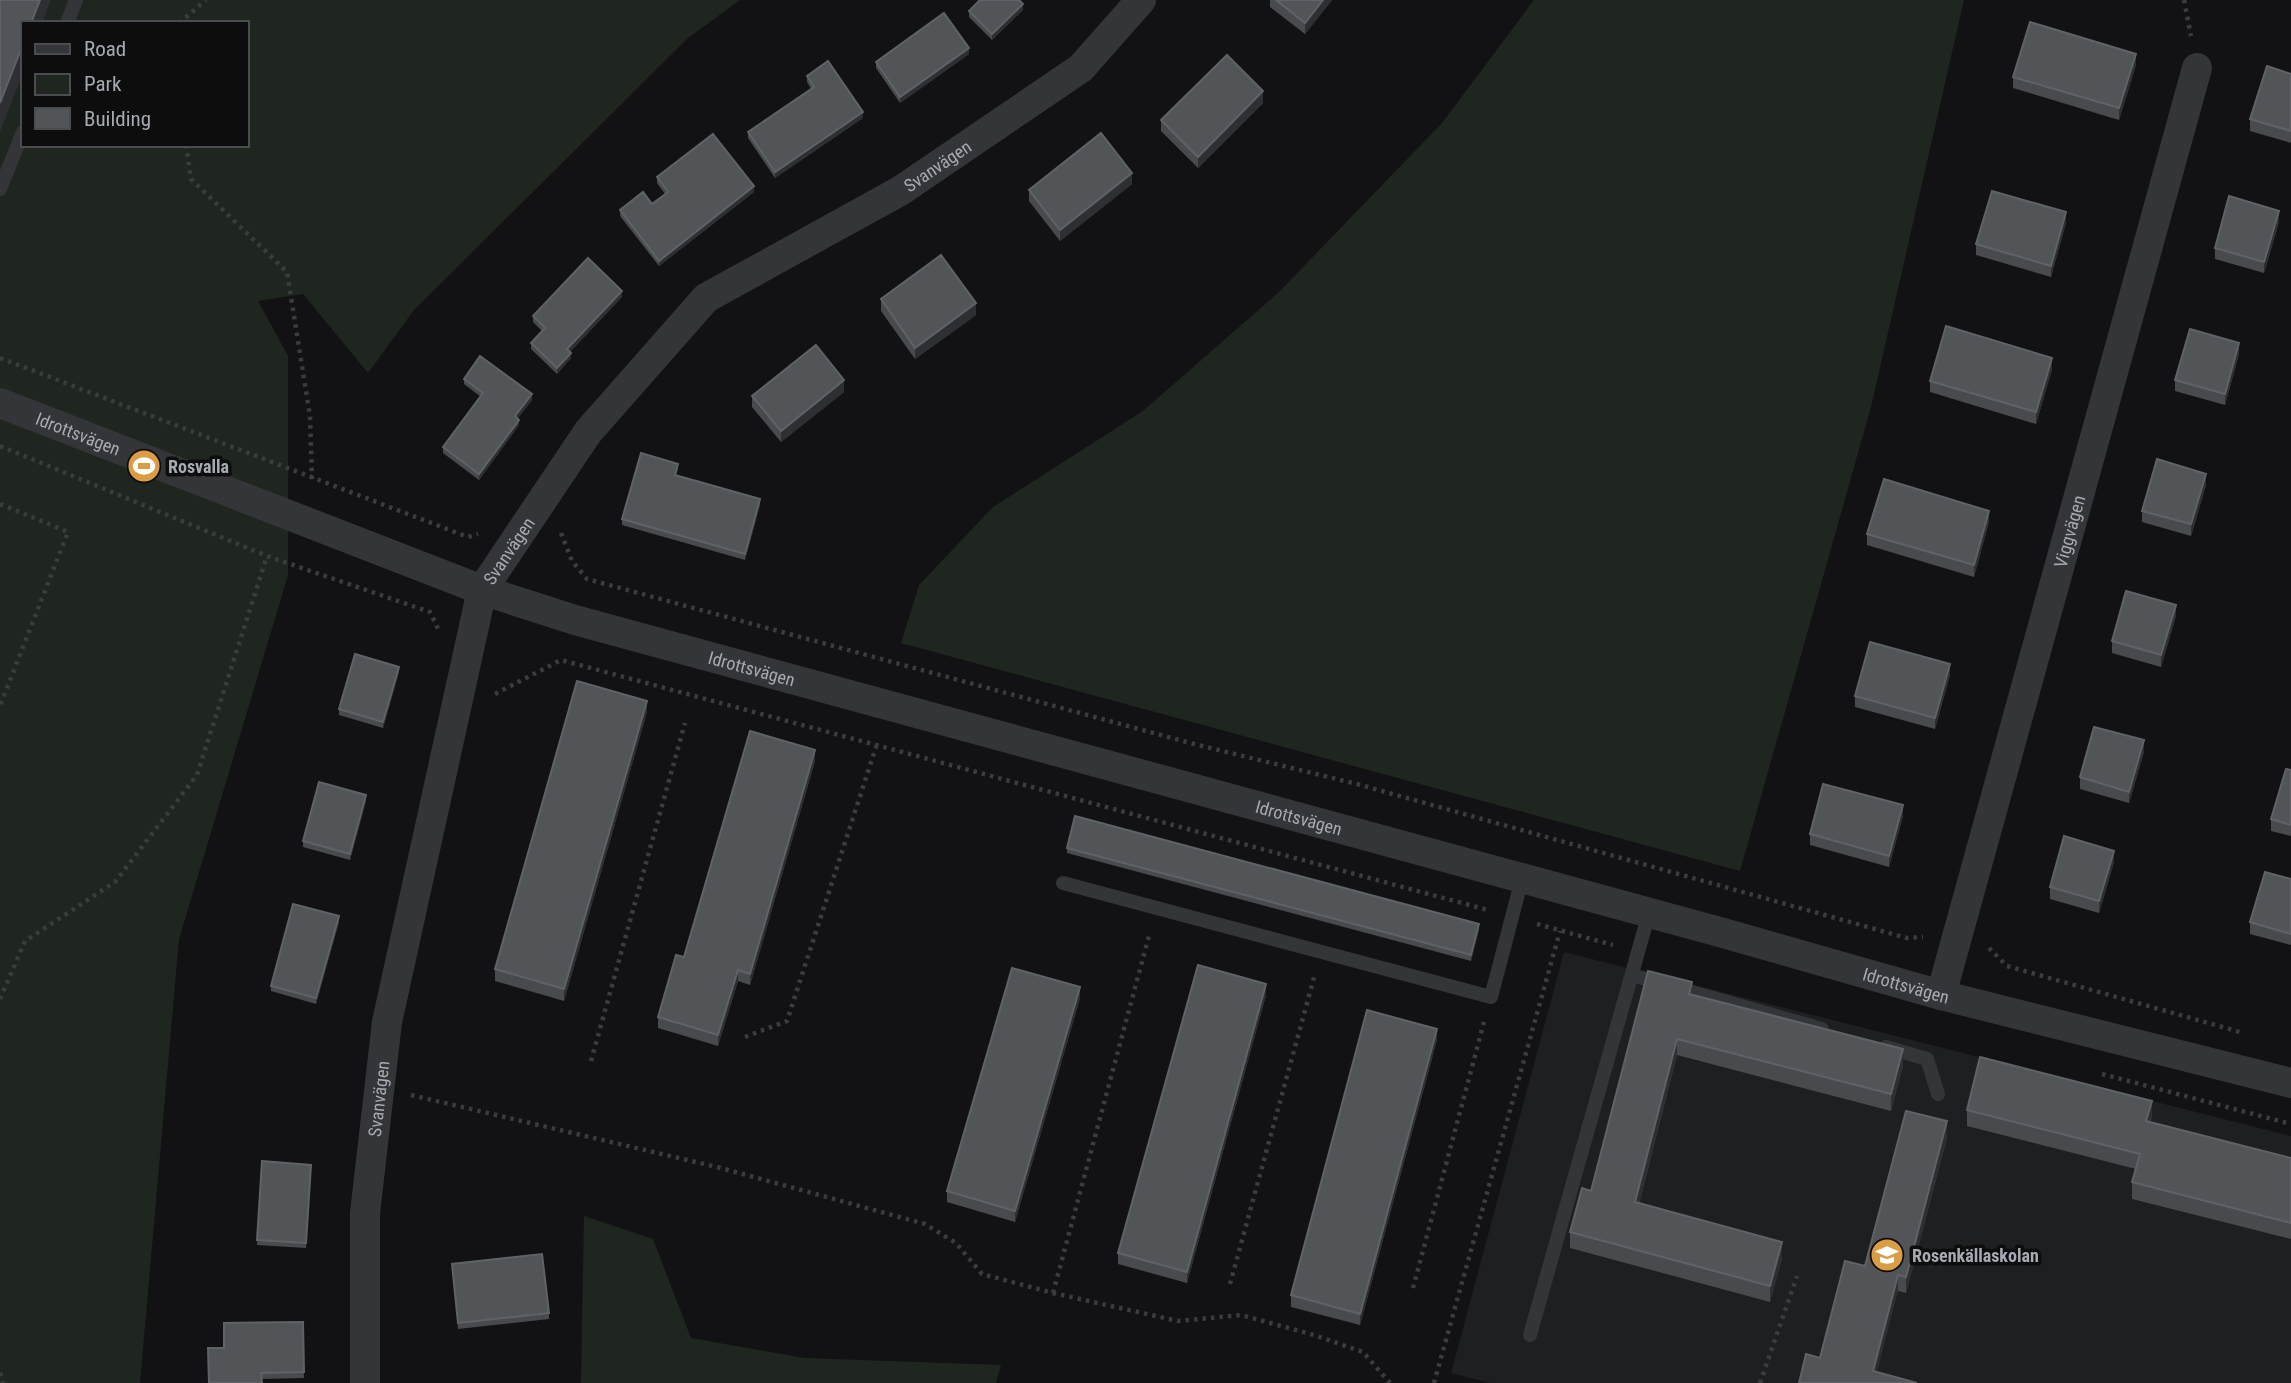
<svg xmlns="http://www.w3.org/2000/svg" width="2291" height="1383" font-family="'Roboto Condensed',sans-serif">
	<style>
		.built { fill: #1e1f20 }
		.green { fill: #1f261f; fill-rule: evenodd }
		.lines { fill: none; stroke-linecap: round; stroke-linejoin: round }
		.path { stroke: #3a3c3f; stroke-width: 4.5; stroke-dasharray: 3.5 5; stroke-linecap: butt }
		.service { stroke: #343538; stroke-width: 14 }
		.minor { stroke: #343538; stroke-width: 30 }
		.wall { fill: #484a4e }
		.shaded-wall { fill: #2e2f32 }
		.building { fill: #525558; stroke: #5f6266; stroke-width: 2 }
		.labels { text-anchor: middle; dominant-baseline: central; stroke-width: 7; stroke-linejoin: round; paint-order: stroke }
		.street-label { font-size: 18px; fill: #a6aab2; stroke: #0d0d0e }
		.poi-label { font-size: 18px; font-weight: bold; fill: #a6aab2; stroke: #0d0d0e; text-anchor: start }
	</style>
	<rect width="100%" height="100%" fill="#121214"/>
	<path class="built" d="M1564,952L2291,1136V1383H1490L1451,1373Z"/>
	<path class="green" d="M0,0H740L688,38L414,310L368,373L303,294L258,301L288,356V575L179,939L140,1383H0ZM23,23H247V145H23Z
		M1534,0H1964L1871,407L1740,871L901,643L919,585L993,507L1143,411L1278,293L1442,123Z
		M584,1216L653,1239L691,1338L804,1358L1001,1365L996,1383H581Z"/>
	<g class="lines">
		<path class="path" d="M2184,0L2191,36
			M179,23L206,0
			M186,145L191,179L287,272L310,416L312,479
			M0,358L468,537L478,534
			M0,446L267,556L430,612L439,631
			M0,504L68,532L0,706
			M561,533L572,561L587,579L1194,744L1357,784L1907,938L1923,937
			M495,694L561,660L1488,910
			M1537,924L1613,945
			M1989,948L2007,966L2240,1032
			M0,999L25,941L115,882L197,775L267,556
			M745,1037L787,1021L876,747
			M591,1061L685,723
			M2102,1074L2291,1124
			M411,1095L717,1167L925,1224L956,1243L982,1274L1053,1293L1178,1321L1241,1315L1314,1335L1363,1352L1390,1383
			M1230,1284L1315,974
			M1413,1288L1484,1022
			M1053,1293L1150,932
			M0,1373L3,1383
			M1434,1383L1560,931
			M1760,1383L1797,1276"/>
		<path class="service" d="M67,23L76,0
			M0,189L23,132
			M1063,883L1491,997L1522,879
			M1632,975L1822,1029
			M1886,1047L1927,1059L1938,1094
			M1530,1335L1649,913"/>
		<g class="minor">
			<path id="s1" d="M0,403L482,590L575,620L1716,931L1941,995L2291,1083"/>
			<path id="s2" d="M1941,995L2197,68"/>
			<path id="s3" d="M365,1383V1213L387,1022L482,590L588,432L706,298L900,191L1081,68L1141,0"/>
		</g>
	</g>
	<path class="wall" d="M1270,0H1332L1305,34L1270,7Z
		M1023,10L992,40L969,17V11Z
		M969,54L900,103L876,68V62Z
		M2136,65L2119,120L2013,88V77Z
		M2291,74V143L2250,131V119Z
		M807,76L863,118L775,178L748,138V132L811,89L807,82Z
		M1263,103L1198,168L1161,131V120Z
		M657,177L754,192L659,266L620,216V210L652,204L665,194L657,183Z
		M1132,184L1060,241L1029,201V190Z
		M2279,222L2264,273L2215,259V248Z
		M2066,223L2051,277L1976,255V244Z
		M622,297L570,352L571,358L557,374L531,349V343L542,331L533,322V316Z
		M881,299L976,315L915,359L881,311Z
		M2239,354L2225,405L2175,391V380Z
		M2052,369L2036,424L1930,392V381Z
		M464,379L532,400L518,418L519,425L479,480L443,453V447L481,397L464,384Z
		M844,392L781,442L752,407V396Z
		M678,469L676,475L760,505L745,560L622,525V519Z
		M2206,485L2191,536L2142,522V511Z
		M1989,522L1974,577L1867,545V534Z
		M2176,616L2161,667L2112,653V641Z
		M399,672L383,728L339,715V709Z
		M1950,675L1935,729L1855,707V696Z
		M647,712L564,1001L495,981V969Z
		M2144,752L2129,803L2080,789V777Z
		M815,761L750,985L738,981L718,1046L658,1028V1017L684,957Z
		M2291,770V836L2271,831V819Z
		M366,801L350,860L303,847V841Z
		M1903,816L1889,867L1810,845V834Z
		M1067,848L1479,929L1471,961L1067,853Z
		M2114,862L2099,913L2050,899V887Z
		M2291,879V945L2250,934V922Z
		M339,922L316,1004L271,991V986Z
		M1266,995L1187,1283L1118,1264V1253Z
		M1692,995L1903,1066L1891,1111L1677,1055L1639,1204L1782,1258L1770,1302L1570,1248V1232Z
		M1080,998L1015,1222L947,1202V1191Z
		M1437,1040L1360,1325L1291,1307V1295Z
		M1967,1110L2152,1118L2150,1122L2291,1158V1239L2132,1199V1182L2136,1169L1967,1126Z
		M1947,1138L1906,1293L1898,1291L1820,1358L1865,1266Z
		M262,1161L311,1165L306,1248L257,1245Z
		M452,1264L549,1313V1319L458,1329Z
		M303,1322L304,1378L261,1379L224,1348Z"/>
	<path class="shaded-wall" d="M40,0H51L42,23H31Z
		M1323,0H1332L1305,34V23Z
		M1023,4V10L992,40V34Z
		M23,44V73L0,132V103Z
		M969,48V54L900,103V97Z
		M2136,54V65L2119,120V108Z
		M1263,91V103L1198,168V157Z
		M863,112V118L775,178V172Z
		M1132,173V184L1060,241V230Z
		M754,186V192L659,266V261Z
		M2279,211V222L2264,273V262Z
		M2066,212V223L2051,277V266Z
		M622,291V297L567,355V349Z
		M976,303V315L915,359V348Z
		M2239,343V354L2225,405V394Z
		M571,353V358L557,374V368Z
		M2052,358V369L2036,424V412Z
		M844,380V392L781,442V431Z
		M532,394V400L515,422V416Z
		M519,420V425L479,480V474Z
		M2206,474V485L2191,536V524Z
		M760,499V505L745,560V554Z
		M1989,511V522L1974,577V565Z
		M2176,605V616L2161,667V655Z
		M1950,664V675L1935,729V718Z
		M399,667V672L383,728V722Z
		M647,701V712L564,1001V989Z
		M2144,740V752L2129,803V792Z
		M815,750V761L750,985V974Z
		M366,795V801L350,860V854Z
		M1903,805V816L1889,867V856Z
		M2114,851V862L2099,913V901Z
		M339,916V922L316,1004V998Z
		M1479,924V929L1471,961V955Z
		M738,970V981L718,1046V1035Z
		M1266,984V995L1187,1283V1272Z
		M1080,987V998L1015,1222V1211Z
		M1437,1029V1040L1360,1325V1314Z
		M1677,1039V1055L1635,1219V1202Z
		M1903,1049V1066L1891,1111V1094Z
		M2152,1101V1118L2146,1138V1121Z
		M1947,1121V1138L1906,1293V1277Z
		M1782,1242V1258L1770,1302V1286Z
		M1898,1275V1291L1874,1383L1873,1371Z"/>
	<path class="building" d="M0,0H40L31,23H23V44L0,103Z
		M980,0H1019L1023,4L992,34L969,11Z
		M1276,0H1323L1305,23Z
		M944,13L969,48L900,97L876,62Z
		M2030,22L2136,54L2119,108L2013,77Z
		M1227,55L1263,91L1198,157L1161,120Z
		M828,61L863,112L775,172L748,132L814,87L807,76Z
		M2267,66L2291,74V131L2250,119Z
		M1101,133L1132,173L1060,230L1029,190Z
		M713,134L754,186L659,261L620,210L643,192L652,204L668,192L657,177Z
		M1992,191L2066,212L2051,266L1976,244Z
		M2229,196L2279,211L2264,262L2215,248Z
		M941,255L976,303L915,348L881,299Z
		M588,258L622,291L567,349L571,353L557,368L531,343L545,328L533,316Z
		M1946,326L2052,358L2036,412L1930,381Z
		M2190,329L2239,343L2225,394L2175,380Z
		M816,345L844,380L781,431L752,396Z
		M480,356L532,394L515,416L519,420L479,474L443,447L483,393L464,379Z
		M641,453L678,464L675,475L760,499L745,554L622,519Z
		M2157,459L2206,474L2191,524L2142,511Z
		M1884,479L1989,511L1974,565L1867,534Z
		M2126,591L2176,605L2161,655L2112,641Z
		M1870,642L1950,664L1935,718L1855,696Z
		M355,654L399,667L383,722L339,709Z
		M577,681L647,701L564,989L495,969Z
		M2094,727L2144,740L2129,792L2080,777Z
		M750,731L815,750L750,974L738,970L718,1035L658,1017L676,955L684,957Z
		M2286,769L2291,770V825L2271,819Z
		M319,782L366,795L350,854L303,841Z
		M1823,784L1903,805L1889,856L1810,834Z
		M1075,816L1479,924L1471,955L1067,848Z
		M2064,836L2114,851L2099,901L2050,887Z
		M2265,872L2291,879V934L2250,922Z
		M293,904L339,916L316,998L271,986Z
		M1198,965L1266,984L1187,1272L1118,1253Z
		M1012,968L1080,987L1015,1211L947,1191Z
		M1648,971L1692,982L1689,994L1903,1049L1891,1094L1677,1039L1635,1202L1782,1242L1770,1286L1570,1232L1582,1188L1591,1191Z
		M1367,1010L1437,1029L1360,1314L1291,1295Z
		M1980,1057L2152,1101L2146,1121L2291,1158V1223L2132,1182L2140,1154L1967,1110Z
		M1906,1111L1947,1121L1906,1277L1898,1275L1873,1371L1917,1383H1799L1806,1354L1820,1358L1845,1261L1865,1266Z
		M262,1161L311,1165L306,1243L257,1240Z
		M542,1254L549,1313L458,1323L452,1264Z
		M303,1322L304,1372L261,1373L262,1383H209L208,1348H224V1323Z"/>
	<defs>
		<symbol id="stadium-disc" viewBox="-11 -11 22 22"><circle r="9.5" fill="#da9d44" stroke="#0d0d0e"/><path d="M0-5a6.5 5 0 1 0 0 10a6.5 5 0 1 0 0-10ZM-3.5-1.8h7v3.6h-7Z" fill="#fff"/></symbol>
		<symbol id="school-disc" viewBox="-11 -11 22 22"><circle r="9.5" fill="#da9d44" stroke="#0d0d0e"/><path d="M0-5L7-2L0 1L-7-2ZM-4 1L0 2.5L4 1V4Q0 6-4 4Z" fill="#fff"/></symbol>
	</defs>
	<g fill-rule="evenodd">
		<use href="#stadium-disc" x="125" y="447" width="38" height="38"/>
		<use href="#school-disc" x="1868" y="1236" width="38" height="38"/>
	</g>
	<g class="labels">
		<g class="street-label">
			<text stroke="none"><textPath href="#s3" startOffset="1440">Svanvägen</textPath></text>
			<text stroke="none"><textPath href="#s1" startOffset="84">Idrottsvägen</textPath></text>
			<text stroke="none"><textPath href="#s2" startOffset="481">Viggvägen</textPath></text>
			<text stroke="none"><textPath href="#s3" startOffset="852">Svanvägen</textPath></text>
			<text stroke="none"><textPath href="#s1" startOffset="798">Idrottsvägen</textPath></text>
			<text stroke="none"><textPath href="#s1" startOffset="1365">Idrottsvägen</textPath></text>
			<text stroke="none"><textPath href="#s1" startOffset="1995">Idrottsvägen</textPath></text>
			<text stroke="none"><textPath href="#s3" startOffset="285">Svanvägen</textPath></text>
		</g>
		<g class="poi-label">
			<text x="168" y="466">Rosvalla</text>
			<text x="1912" y="1255">Rosenkällaskolan</text>
		</g>
	</g>
	<rect x="21" y="21" width="228" height="126" fill="#0d0d0e" stroke="#4a4c50" stroke-width="2"/>
	<rect x="35" y="44" width="35" height="10" fill="#343538" stroke="#4a4c50" stroke-width="2"/>
	<text x="84" y="56" font-size="21" fill="#a6aab2">Road</text>
	<rect x="35" y="74" width="35" height="21" fill="#1f261f" stroke="#4a4c50" stroke-width="2"/>
	<text x="84" y="91" font-size="21" fill="#a6aab2">Park</text>
	<rect x="35" y="108" width="35" height="21" fill="#525558" stroke="#4a4c50" stroke-width="2"/>
	<text x="84" y="126" font-size="21" fill="#a6aab2">Building</text>
</svg>
